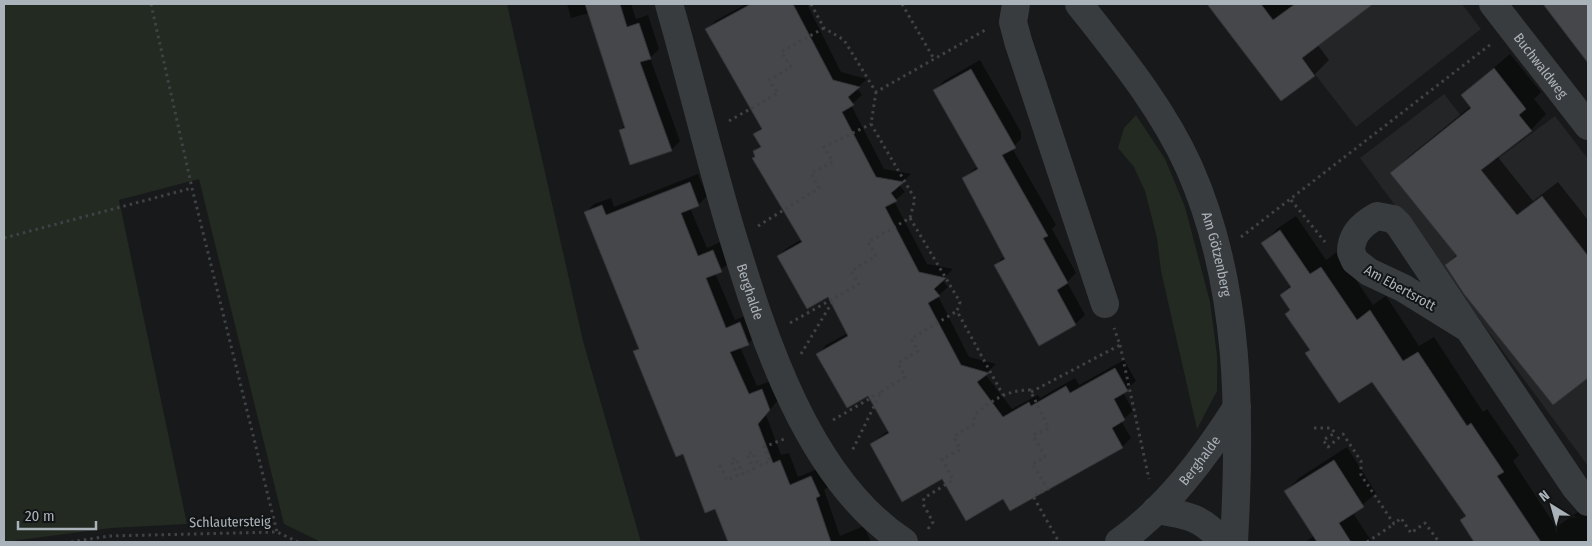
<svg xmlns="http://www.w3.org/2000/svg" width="1592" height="546" font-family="'Fira Sans Condensed',sans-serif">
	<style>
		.built { fill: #242527 }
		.green { fill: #232a22 }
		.shadow { fill: #0007 }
		.building { fill: #45474a; stroke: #323336 }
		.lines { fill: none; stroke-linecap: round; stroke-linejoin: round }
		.path { stroke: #3f4346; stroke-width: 3; stroke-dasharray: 2.5 4; stroke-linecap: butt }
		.minor { stroke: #393c3f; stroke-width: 28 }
		.tertiary { stroke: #393c3f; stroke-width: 28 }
		.labels { text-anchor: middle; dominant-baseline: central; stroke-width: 4; stroke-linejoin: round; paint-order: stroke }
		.street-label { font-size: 14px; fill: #abb3ba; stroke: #131415 }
	</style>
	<rect width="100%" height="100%" fill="#18191a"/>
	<path class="built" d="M1295,4H1462L1481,29L1356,127L1273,20Z
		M1444,94L1496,160L1555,116L1588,159V466L1360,158Z"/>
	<path class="green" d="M4,4H507L583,341L641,542H321L284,524L199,179L119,200L187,524L111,528L4,542Z
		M1136,115L1165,159L1185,207L1210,302L1217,355V391L1197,429L1161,271L1157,238L1145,191L1134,167L1118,148L1124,128Z"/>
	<path class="shadow" d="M567,4H631L636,19L648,15L659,49L650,58L680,141L671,150L620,130L626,125L589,13L571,18Z
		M746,4H807L841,72L867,79L857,88L862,95L851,105L884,169L911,174L899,185L905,192L894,201L927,264L953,269L942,280L948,287L938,296L969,357L996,364L985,374L1012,409L1038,395L1040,398L1075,378L1079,385L1124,360L1136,381L1123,392L1133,411L1121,421L1131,438L1122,447L1004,498L943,477L871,444L889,430L868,394L818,354L826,345L848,333L828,296L778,256L787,248L802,239L754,158L756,156L754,152L761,145L755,134L762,127L707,30L715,21Z
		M1209,4H1287L1289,6L1292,4H1371L1317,44L1329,60L1314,75L1282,99Z
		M1545,4H1588V44L1580,51Z
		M1510,54L1541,92L1534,99L1546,114L1531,130L1497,156L1533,201L1558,182L1588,220V376L1553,403L1446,265L1457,254L1392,173L1407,158L1471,106L1462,95Z
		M980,60L1021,132V139L1012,148L1056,225L1052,229L1076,273L1067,282L1085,315L1075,324L1039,344L995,265L1005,256L964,178L978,166L935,90L944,81Z
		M698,174L707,196L698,205L690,208L707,248L721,242L730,263L715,273L735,320L748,315L756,335L748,344L740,347L757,386L771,381L778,400L766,415L781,455L789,453L798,477L820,468L828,487L824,490L840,536L864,526L871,542H736L683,452L635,352L639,347L585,213L594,204L611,198L614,207Z
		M1296,216L1326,260L1337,252L1373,305L1386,296L1419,346L1434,337L1483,412L1487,409L1519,455L1513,461L1556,527L1584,508L1588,514V542H1485L1483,539L1476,542L1461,520L1466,515L1372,380L1311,349L1281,295L1291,285L1263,244L1278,228Z
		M1347,447L1376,493L1353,513L1372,542H1305L1314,536L1286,491L1299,478Z"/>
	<path class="building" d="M585,4H620L627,27L639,23L651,59L640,62L672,151L630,165L619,130L625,128Z
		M751,4H793L833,80L860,87L848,97L854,105L842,112L876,177L904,182L891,193L897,201L885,207L919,272L946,278L934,289L940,296L928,303L961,365L989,373L977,382L1003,417L1029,402L1031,406L1066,386L1070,393L1115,368L1128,391L1114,399L1125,420L1112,428L1123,448L1010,511L1003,499L966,521L942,479L902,502L870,444L889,433L868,396L847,408L816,354L848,336L828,297L807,309L777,256L802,242L752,158L755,157L753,151L761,147L753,134L762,129L705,29Z
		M1207,4H1261L1273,20L1295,4H1373L1302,58L1315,76L1281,101Z
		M1543,4H1588V63Z
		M1494,68L1526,109L1519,115L1532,131L1481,170L1517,215L1542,196L1588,256V378L1553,405L1464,294L1445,265L1457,256L1390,173L1471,108L1461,95Z
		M971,69L1016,148L1002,155L1048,236L1043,238L1068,283L1057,290L1076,325L1039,346L994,265L1005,259L962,178L978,169L933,90Z
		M690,182L699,206L681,213L698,256L713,250L722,272L706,278L726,328L740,322L749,345L730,352L749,394L762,389L770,410L758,424L773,463L780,460L790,485L811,476L820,496L816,498L831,542H728L715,509L705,513L683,454L676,457L633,351L639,349L584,212L602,205L606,215Z
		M1280,230L1310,274L1321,267L1357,320L1370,310L1403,361L1418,352L1467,426L1471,423L1504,472L1497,476L1541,542H1474L1460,520L1466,516L1372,382L1339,403L1305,353L1310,350L1285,314L1290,310L1280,295L1291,287L1261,243Z
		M1334,460L1364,507L1339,523L1351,542H1317L1284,491Z"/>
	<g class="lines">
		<path class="path" d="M151,4L192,188L277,532
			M811,4L824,28L844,40L876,92L987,29
			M902,4L934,59
			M729,121L778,93L769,80L791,67L781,52L824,28
			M1291,200L1325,242
			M910,218L960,302L957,311L1003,395
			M758,226L819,188L811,173L833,162L824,147L871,124
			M1241,237L1491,44
			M4,238L192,188
			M790,323L859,284L851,271L876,256L868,242L910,218L915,199L871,124L876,92
			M1120,345L1149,479
			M801,354L834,299
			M881,392L905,377L898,363L918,351L911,339L957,311
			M1031,392L1120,345L1114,328
			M833,420L881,392L852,451
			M1314,428H1331L1335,433L1323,440L1328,447L1343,434L1361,461V475L1394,524L1401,518L1411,533L1425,523L1439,542
			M720,465L727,480L737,475L731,460L736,458L743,474L754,469L747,454L752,452L759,466L770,461L764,447L784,439
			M928,529L933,522L923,504L924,498L953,480L942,459L960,450L954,436L973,425L975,414C993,400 1007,390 1030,390L1049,428L1033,435L1045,457L1032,464L1048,489L1033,496L1059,542
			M71,542L109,536L277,532L298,542
			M1367,542L1394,524"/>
		<g class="minor">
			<path id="s1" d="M669,4C691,80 709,158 732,234C764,339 808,479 904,542"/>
			<path d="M1016,4L1013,22L1018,41L1105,304"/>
			<path id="s2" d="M1493,4L1588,126"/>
			<path d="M1466,327L1403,288L1369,272L1355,261L1351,252C1351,234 1362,224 1377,216L1393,219L1399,225L1575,487L1588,502"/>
			<path d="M1156,510C1187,515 1202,517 1223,542"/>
			<path id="s3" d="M1119,542C1167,508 1205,457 1237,407"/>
		</g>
		<path class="tertiary" id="s4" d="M1079,4C1119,55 1162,107 1189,167C1241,284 1241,416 1234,542"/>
	</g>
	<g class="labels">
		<g class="street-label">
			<text stroke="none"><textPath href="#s2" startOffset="78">Buchwaldweg</textPath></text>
			<text stroke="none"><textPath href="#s4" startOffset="289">Am Götzenberg</textPath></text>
			<text transform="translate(1400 288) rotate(29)">Am Ebertsrott</text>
			<text stroke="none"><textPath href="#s1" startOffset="299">Berghalde</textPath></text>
			<text stroke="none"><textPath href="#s3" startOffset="115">Berghalde</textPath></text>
			<text transform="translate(230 522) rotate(-1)">Schlautersteig</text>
		</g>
	</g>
	<rect width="1592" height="546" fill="none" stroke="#abb3ba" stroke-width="10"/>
	<g transform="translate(1552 506) rotate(323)" stroke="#131415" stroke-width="4" paint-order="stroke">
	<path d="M0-4L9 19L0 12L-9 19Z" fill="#abb3ba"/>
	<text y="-8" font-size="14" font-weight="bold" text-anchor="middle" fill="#abb3ba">N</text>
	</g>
	<path d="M18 521v8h78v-8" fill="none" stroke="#abb3ba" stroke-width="2.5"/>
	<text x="25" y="521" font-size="15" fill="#abb3ba" stroke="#131415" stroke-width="4" paint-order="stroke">20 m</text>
</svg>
